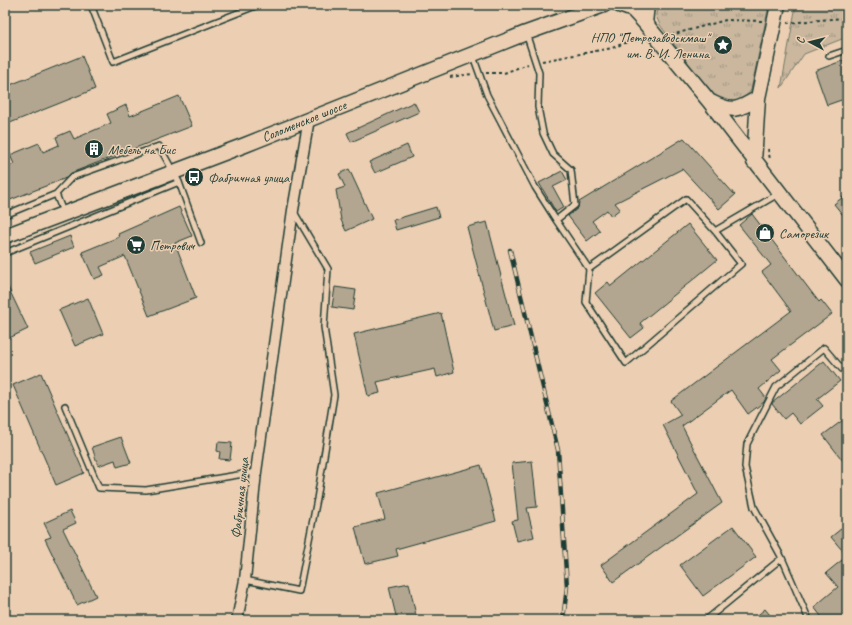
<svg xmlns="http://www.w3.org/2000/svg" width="852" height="625" font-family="Caveat,sans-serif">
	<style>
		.grass { fill: url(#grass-tufts); stroke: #747a69 }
		.building { fill: #b3a690; stroke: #1f3d34 }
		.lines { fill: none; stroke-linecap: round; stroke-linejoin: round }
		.lane-casing { stroke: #1f3d34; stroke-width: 8 }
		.street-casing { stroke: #1f3d34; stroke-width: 13 }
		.secondary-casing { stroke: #1f3d34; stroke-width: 17 }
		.path { stroke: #1f3d34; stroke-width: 2; stroke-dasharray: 3 3; stroke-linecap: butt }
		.lane { stroke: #eccfb3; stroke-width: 5 }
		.street { stroke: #eccfb3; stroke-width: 10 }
		.secondary { stroke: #eccfb3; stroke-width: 14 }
		.rail-casing { stroke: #1f3d34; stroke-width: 4.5 }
		.rail { stroke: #eccfb3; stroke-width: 3; stroke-dasharray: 9; stroke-linecap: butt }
		.labels { text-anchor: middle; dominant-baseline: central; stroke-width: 3; stroke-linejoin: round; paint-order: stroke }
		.poi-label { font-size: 14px; fill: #1f3d34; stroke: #eccfb3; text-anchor: start }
		.street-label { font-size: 14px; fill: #1f3d34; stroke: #eccfb3 }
	</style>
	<defs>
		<pattern id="grass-tufts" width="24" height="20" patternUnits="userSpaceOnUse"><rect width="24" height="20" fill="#cab79e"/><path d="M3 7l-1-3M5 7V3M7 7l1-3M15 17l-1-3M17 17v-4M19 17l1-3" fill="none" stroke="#a39682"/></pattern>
	</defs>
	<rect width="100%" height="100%" fill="#eccfb3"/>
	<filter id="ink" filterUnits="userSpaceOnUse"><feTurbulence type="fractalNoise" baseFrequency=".025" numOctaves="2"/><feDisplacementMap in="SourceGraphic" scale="8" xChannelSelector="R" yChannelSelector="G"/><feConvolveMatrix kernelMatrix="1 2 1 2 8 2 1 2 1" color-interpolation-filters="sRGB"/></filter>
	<g filter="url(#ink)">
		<path class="grass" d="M657,5H769L751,90C740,105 730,103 713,97L660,25L656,16Z
			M796,5H847V37L804,54L781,88Z"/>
		<path class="building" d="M82,56L95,89L5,125V87Z
			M847,59V98L827,105L815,71Z
			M179,96L192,126L71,173L66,178L5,202V168L14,164L10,155L39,143L43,152L59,145L56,137L70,131L74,139L111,123L107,114L126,105L130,116Z
			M414,102L419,112L351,142L347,133Z
			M684,138L735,195L719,209L682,169L615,203L620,209L611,216L607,210L592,221L600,231L587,241L568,216L578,208L579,202Z
			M407,145L412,157L375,173L369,162Z
			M349,169L372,219L346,231L341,220L336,190L345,187L339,174Z
			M562,171L567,180L553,187L564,207L556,212L539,183Z
			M847,194V220L834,204Z
			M179,207L192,236L175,243L196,298L149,316L125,256L100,267L104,275L94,279L82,252L119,237L118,234Z
			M436,207L439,217L396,230L393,220Z
			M752,214L819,302L821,300L832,314L772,359L781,370L759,389L766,398L764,402L748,414L731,390L682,426L722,503L613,582L601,565L698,494L663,425L681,415L671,401L791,311L762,272L771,265L739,225Z
			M487,222L514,326L494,331L467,227Z
			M688,224L717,260L640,323L644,328L631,338L595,293L608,282L611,286Z
			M70,236L74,247L35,263L30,252Z
			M5,281L28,329L5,340Z
			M335,287L356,290L353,310L332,307Z
			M88,298L103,334L75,346L59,310Z
			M441,313L454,372L437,377L435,369L377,382L380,393L368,396L354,334Z
			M824,361L840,381L817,399L823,406L800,424L791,413L784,419L772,404V403Z
			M41,373L84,473L56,485L13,385Z
			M847,417V466L823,435Z
			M121,437L131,463L117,467L115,460L98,466L92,447Z
			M218,442L232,443L230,460L219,459L220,452L217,451Z
			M532,461L537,507L527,508L534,537L517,541L512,521L518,520L512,463Z
			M481,465L496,521L396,549L398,556L365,564L355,527L385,519L378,493Z
			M70,511L76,523L63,529L96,596L77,605L45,539L51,537L44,523Z
			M847,524V620H824L814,607L838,587L826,573L847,556L831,537Z
			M733,526L756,557L703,596L680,565Z
			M409,583L417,620H397L389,587Z
			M765,609L774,620H752Z"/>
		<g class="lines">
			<defs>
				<path id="lane" d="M91,5L113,62L258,5
					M526,33L539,73L538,107L543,133L553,154L571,170L575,205L556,220L589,269
					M473,56L487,95L535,187L556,220
					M829,56L847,50
					M56,194L72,177L159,146L179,182L201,243
					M5,215L56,194L63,212
					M715,231L686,199L589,269L586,302L626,363L741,264L715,231L778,194
					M5,253L179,182
					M65,406L99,488L146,490L256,472
					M245,580L299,591L317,499L334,395L324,327L328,269L294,212
					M706,620L782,558
					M809,620L782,558L754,507L745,467L747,444L776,387L824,348L842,369L847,365"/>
				<path id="street" d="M237,620L245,580L256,472L293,210L309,119"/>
				<path id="secondary" d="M619,5L633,10L645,23L709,101L847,280
					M645,23L647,5
					M711,102C733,113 738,110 758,98
					M754,162L758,98L778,5
					M5,236L245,145L526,33L604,5"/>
			</defs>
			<use href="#lane" class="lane-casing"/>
			<use href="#street" class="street-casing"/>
			<use href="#secondary" class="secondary-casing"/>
			<path class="path" d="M787,23L842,18L847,19
				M671,35L726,20L762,21
				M542,61L612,48L630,41L643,40
				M486,73H504L528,64
				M450,77L472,74
				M768,149L770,159"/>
			<use href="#lane" class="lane"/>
			<use href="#street" class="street"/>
			<use href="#secondary" class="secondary"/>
			<defs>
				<path id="rail" d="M510,250L558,450L567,587L563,620"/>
			</defs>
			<use href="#rail" class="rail-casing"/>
			<use href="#rail" class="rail"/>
		</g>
	</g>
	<defs>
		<symbol id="sight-disc" viewBox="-11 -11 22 22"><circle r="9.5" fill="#1f3d34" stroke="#eccfb3"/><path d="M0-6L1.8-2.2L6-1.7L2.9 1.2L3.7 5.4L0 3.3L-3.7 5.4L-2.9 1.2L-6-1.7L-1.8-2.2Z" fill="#fff"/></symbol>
		<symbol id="building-disc" viewBox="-11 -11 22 22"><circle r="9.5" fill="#1f3d34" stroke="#eccfb3"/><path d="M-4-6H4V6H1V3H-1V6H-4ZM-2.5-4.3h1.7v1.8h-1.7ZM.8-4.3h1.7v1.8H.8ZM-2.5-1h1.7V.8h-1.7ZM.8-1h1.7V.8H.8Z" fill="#fff"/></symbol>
		<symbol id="bus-disc" viewBox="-11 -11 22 22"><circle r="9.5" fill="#1f3d34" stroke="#eccfb3"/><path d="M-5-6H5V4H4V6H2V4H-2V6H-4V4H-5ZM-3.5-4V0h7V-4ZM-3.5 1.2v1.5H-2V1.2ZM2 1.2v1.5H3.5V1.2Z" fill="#fff"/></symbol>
		<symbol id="shop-disc" viewBox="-11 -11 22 22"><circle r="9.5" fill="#1f3d34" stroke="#eccfb3"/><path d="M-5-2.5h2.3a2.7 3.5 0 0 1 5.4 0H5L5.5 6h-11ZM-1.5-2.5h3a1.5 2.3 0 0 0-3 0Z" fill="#fff"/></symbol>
		<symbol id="supermarket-disc" viewBox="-11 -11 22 22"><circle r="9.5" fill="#1f3d34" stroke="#eccfb3"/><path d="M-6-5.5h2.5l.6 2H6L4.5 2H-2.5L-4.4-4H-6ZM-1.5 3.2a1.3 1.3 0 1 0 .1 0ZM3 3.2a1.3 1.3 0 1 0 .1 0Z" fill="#fff"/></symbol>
	</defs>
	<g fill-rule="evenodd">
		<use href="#sight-disc" x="712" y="34" width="22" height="22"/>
		<use href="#building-disc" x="83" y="138" width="22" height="22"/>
		<use href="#bus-disc" x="183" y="166" width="22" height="22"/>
		<use href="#shop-disc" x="754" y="222" width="22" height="22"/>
		<use href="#supermarket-disc" x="125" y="234" width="22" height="22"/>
	</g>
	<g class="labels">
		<g class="poi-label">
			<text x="709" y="37" text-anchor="end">НПО "Петрозаводскмаш"<tspan x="709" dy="16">им. В. И. Ленина</tspan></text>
			<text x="108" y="149">Мебель на Бис</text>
			<text x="208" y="177">Фабричная улица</text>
			<text x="779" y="233">Саморезик</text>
			<text x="150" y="245">Петрович</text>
		</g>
		<g class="street-label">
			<text transform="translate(304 121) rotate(-22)">Соломенское шоссе</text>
			<text transform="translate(240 498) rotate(-84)">Фабричная улица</text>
		</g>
	</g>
	<rect width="852" height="625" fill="none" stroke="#eccfb3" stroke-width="20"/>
	<rect x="10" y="10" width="832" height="605" fill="none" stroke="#1f3d34" stroke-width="1.5" filter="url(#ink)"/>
	<g transform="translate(810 42) rotate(277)" stroke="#eccfb3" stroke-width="3" paint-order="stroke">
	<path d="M0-3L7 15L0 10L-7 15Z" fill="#1f3d34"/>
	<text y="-6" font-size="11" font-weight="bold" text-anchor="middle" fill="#1f3d34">С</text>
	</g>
</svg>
